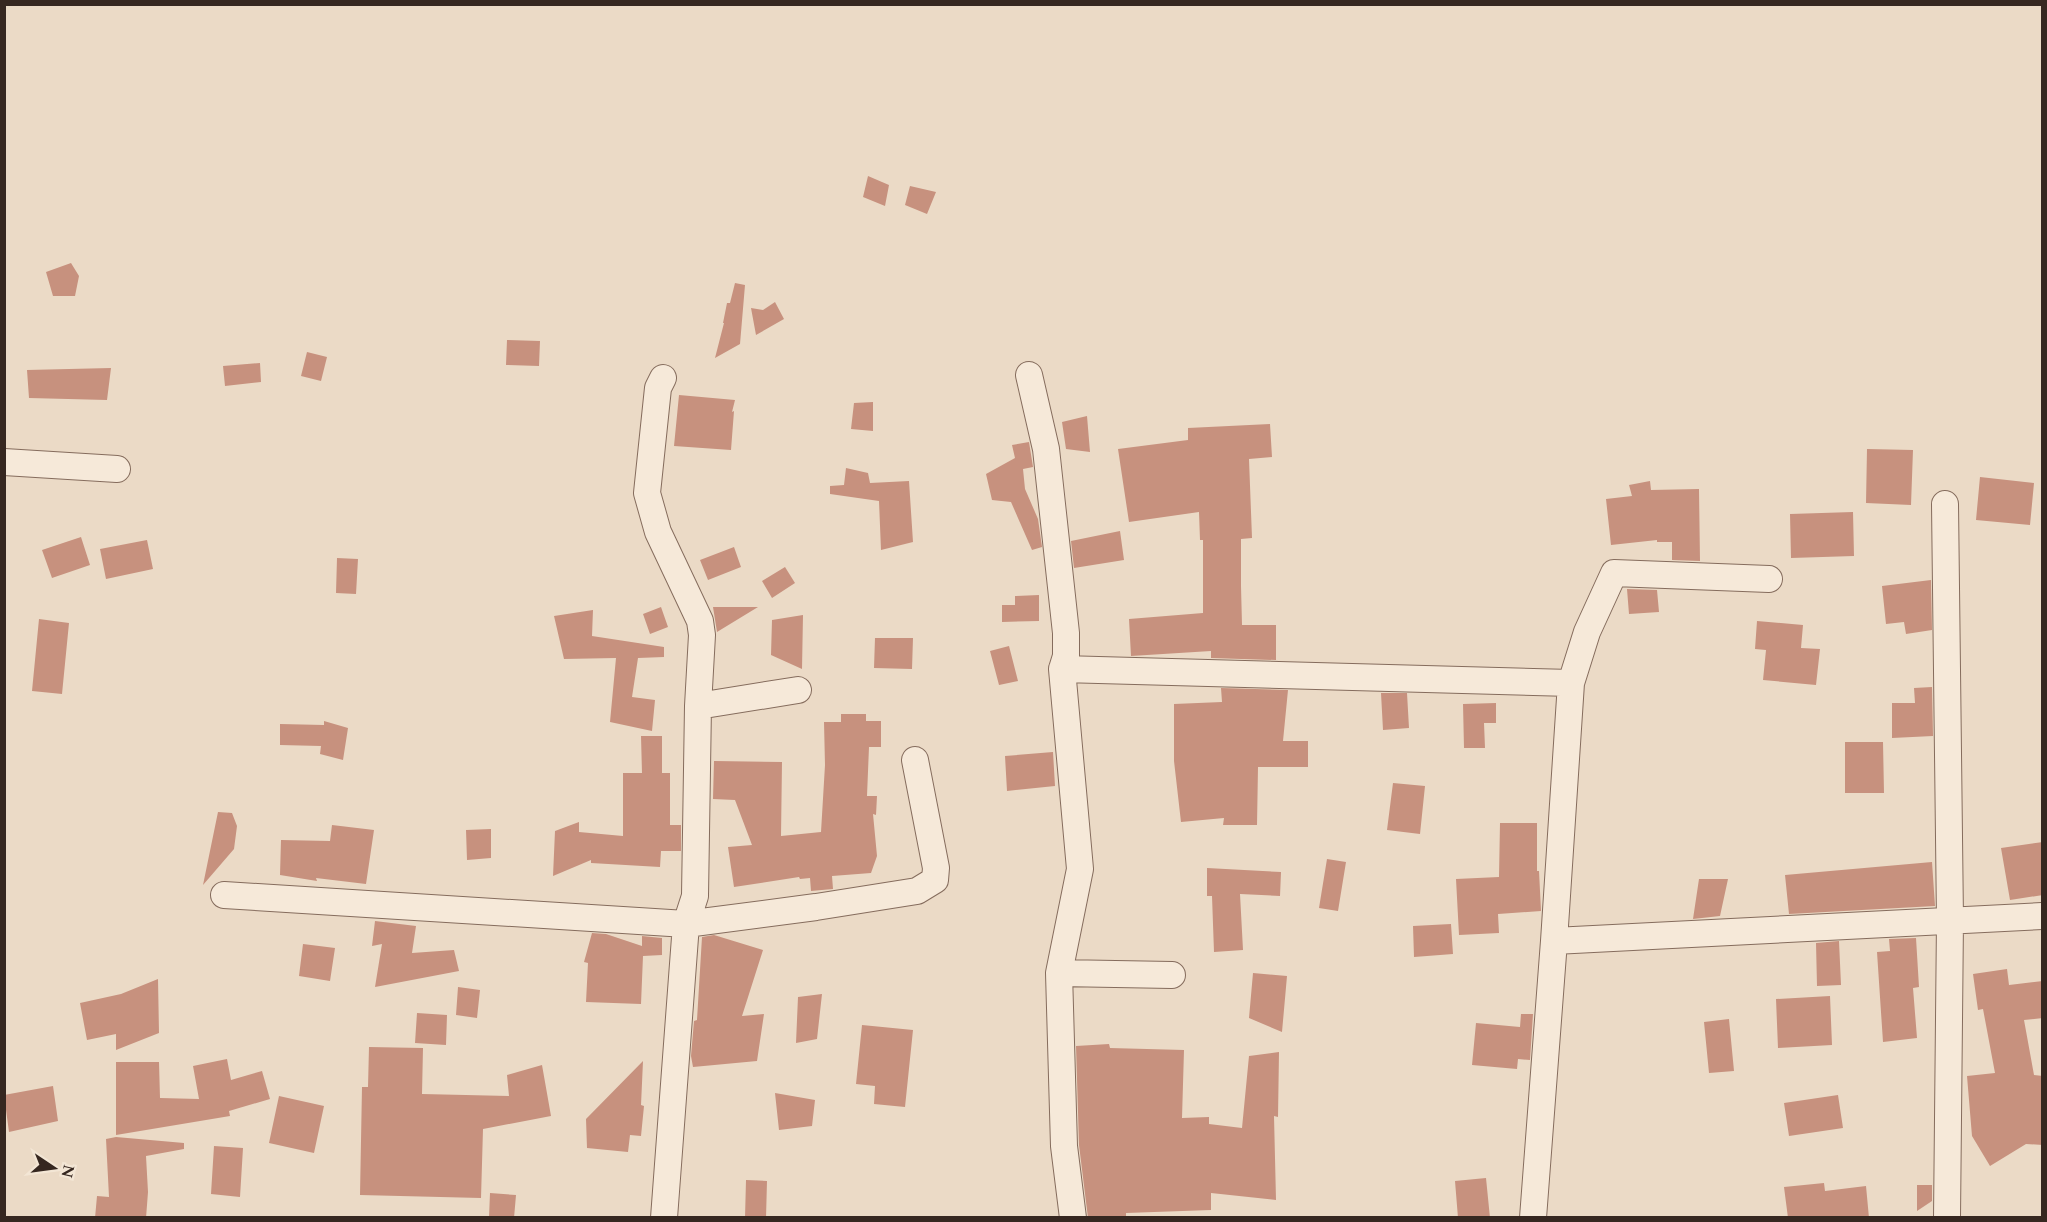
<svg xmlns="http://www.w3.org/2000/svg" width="2047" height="1222" viewBox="0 0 2047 1222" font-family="Spectral,serif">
  <rect width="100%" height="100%" fill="#ebdac6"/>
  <path fill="#c7917e" d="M 868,176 L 889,185 L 885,206 L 863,197 Z
    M 910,186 L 936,192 L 927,214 L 905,205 Z
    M 71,263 L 79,276 L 75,296 L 53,296 L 46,272 Z
    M 735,283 L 745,285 L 740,344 L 715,358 L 724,323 L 723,323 L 727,303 L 730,303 Z
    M 775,302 L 784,319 L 756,335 L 751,308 L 763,310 Z
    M 507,340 L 540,341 L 539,366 L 506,365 Z
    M 307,352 L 327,357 L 321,381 L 301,376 Z
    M 260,363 L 261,382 L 225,386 L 223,366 Z
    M 111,368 L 107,400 L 29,398 L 27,370 Z
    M 679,395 L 735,400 L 732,412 L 734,411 L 731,450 L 674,446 Z
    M 873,402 L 873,431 L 851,429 L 854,403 Z
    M 1087,416 L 1090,452 L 1066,449 L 1062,422 Z
    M 1270,424 L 1272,457 L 1249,459 L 1252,538 L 1241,539 L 1241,586 L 1242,625 L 1276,625 L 1276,660 L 1211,658 L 1211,651 L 1131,656 L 1129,619 L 1203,613 L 1203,540 L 1200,540 L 1199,512 L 1129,522 L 1118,449 L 1188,440 L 1188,428 Z
    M 1029,442 L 1033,467 L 1023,469 L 1025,489 L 1038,519 L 1042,547 L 1032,550 L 1011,502 L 992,500 L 986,474 L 1015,458 L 1012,445 Z
    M 1867,449 L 1913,450 L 1911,505 L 1866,503 Z
    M 846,468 L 868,473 L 870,483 L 909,481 L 913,542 L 881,550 L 879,501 L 830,494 L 830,486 L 844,485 Z
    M 1980,477 L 2034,483 L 2030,525 L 1976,520 Z
    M 1650,481 L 1651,490 L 1699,489 L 1700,561 L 1672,560 L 1672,542 L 1657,542 L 1657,540 L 1611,545 L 1606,499 L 1632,496 L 1629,485 Z
    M 1853,512 L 1854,556 L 1791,558 L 1790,514 Z
    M 1120,531 L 1124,560 L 1074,568 L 1071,541 Z
    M 81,537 L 90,565 L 52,578 L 42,550 Z
    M 147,540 L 153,569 L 106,579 L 100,549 Z
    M 734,547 L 741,567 L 708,580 L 700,560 Z
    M 337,558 L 358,559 L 356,594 L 336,593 Z
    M 785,567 L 795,583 L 772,598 L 762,581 Z
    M 1931,580 L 1932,630 L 1906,634 L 1904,622 L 1886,624 L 1882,586 Z
    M 1627,589 L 1657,590 L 1659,612 L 1629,614 Z
    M 1039,595 L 1039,621 L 1002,622 L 1002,605 L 1015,605 L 1015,596 Z
    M 661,607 L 668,627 L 650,634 L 643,614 Z
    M 713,607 L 758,607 L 717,632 Z
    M 593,610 L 592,636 L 664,647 L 664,657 L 638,658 L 632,697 L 655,700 L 652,731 L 610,722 L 616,658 L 564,659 L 554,616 Z
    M 803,615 L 802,669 L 771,655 L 772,620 Z
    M 39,619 L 69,623 L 62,694 L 32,691 Z
    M 1757,621 L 1803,625 L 1801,648 L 1820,649 L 1816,685 L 1763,680 L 1766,650 L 1755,649 Z
    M 875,638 L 913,638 L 912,669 L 874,668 Z
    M 1009,646 L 1018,681 L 999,685 L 990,651 Z
    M 1932,687 L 1933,736 L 1892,738 L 1892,703 L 1915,703 L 1914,688 Z
    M 1221,688 L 1288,690 L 1283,741 L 1308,741 L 1308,767 L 1258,767 L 1257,825 L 1223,825 L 1224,818 L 1181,822 L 1174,761 L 1174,704 L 1222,702 Z
    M 1381,693 L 1407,693 L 1409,728 L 1383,730 Z
    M 1496,703 L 1496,723 L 1484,723 L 1485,748 L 1464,748 L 1463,704 Z
    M 841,714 L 866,714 L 866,721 L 881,721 L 881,747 L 869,747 L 867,796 L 877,796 L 876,815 L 873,814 L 877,856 L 871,873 L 832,876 L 833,889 L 811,891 L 810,878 L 800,879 L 799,877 L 734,887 L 728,847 L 752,845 L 735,800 L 713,799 L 714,761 L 782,762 L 781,836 L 821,832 L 825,765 L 824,722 L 841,722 Z
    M 324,721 L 348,728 L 343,760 L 320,754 L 321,746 L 280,745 L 280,724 L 324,725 Z
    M 641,736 L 662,736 L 662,773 L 670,773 L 670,825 L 681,825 L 681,851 L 661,851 L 660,867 L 591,863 L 591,860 L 553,876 L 555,831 L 579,822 L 579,832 L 623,836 L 623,773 L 642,773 Z
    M 1845,742 L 1883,742 L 1884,793 L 1845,793 Z
    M 1053,752 L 1055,786 L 1007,791 L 1005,756 Z
    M 1393,783 L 1425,786 L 1420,834 L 1387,830 Z
    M 218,812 L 232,813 L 237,826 L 234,849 L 203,885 Z
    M 1500,823 L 1537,823 L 1537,871 L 1539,871 L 1541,911 L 1498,914 L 1499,933 L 1459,935 L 1456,879 L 1499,877 Z
    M 332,825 L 374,830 L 366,884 L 316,878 L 317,881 L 280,875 L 281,840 L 330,841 Z
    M 491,829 L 491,858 L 467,860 L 466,830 Z
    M 2043,842 L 2043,895 L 2010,900 L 2001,848 Z
    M 1327,859 L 1346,862 L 1338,911 L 1319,908 Z
    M 1932,862 L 1935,906 L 1789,914 L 1785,875 Z
    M 1207,868 L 1281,872 L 1280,896 L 1240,894 L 1243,950 L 1214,952 L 1212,896 L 1207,896 Z
    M 1699,879 L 1728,879 L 1720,916 L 1693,919 Z
    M 375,921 L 416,926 L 412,953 L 454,950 L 459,971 L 375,987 L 382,944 L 372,946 Z
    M 1451,924 L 1453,954 L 1414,957 L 1413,926 Z
    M 592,933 L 606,934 L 642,946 L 642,936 L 662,938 L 662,955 L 643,956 L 641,1004 L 586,1002 L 588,963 L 584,962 Z
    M 714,935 L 763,950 L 742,1016 L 764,1014 L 757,1061 L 693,1067 L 691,1056 L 694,1021 L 697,1020 L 702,937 Z
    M 1916,938 L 1919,987 L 1913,988 L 1917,1038 L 1883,1042 L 1877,952 L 1890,951 L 1889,939 Z
    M 1839,941 L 1841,985 L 1817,986 L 1816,943 Z
    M 303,944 L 335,948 L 330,981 L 299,976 Z
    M 2007,969 L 2009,985 L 2043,981 L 2043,1018 L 2024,1020 L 2034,1075 L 2043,1076 L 2043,1145 L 2026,1144 L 1990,1166 L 1972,1136 L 1967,1076 L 1995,1073 L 1983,1009 L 1978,1010 L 1973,974 Z
    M 1253,973 L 1287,976 L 1282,1032 L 1249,1018 Z
    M 158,979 L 159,1033 L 116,1050 L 116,1034 L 87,1040 L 80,1003 L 121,994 Z
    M 458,987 L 480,990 L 477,1018 L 456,1015 Z
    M 822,994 L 817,1039 L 796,1043 L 798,997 Z
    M 1830,996 L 1832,1045 L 1778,1048 L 1776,999 Z
    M 417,1013 L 447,1015 L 446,1045 L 415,1043 Z
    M 1521,1014 L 1533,1014 L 1530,1060 L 1518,1059 L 1517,1069 L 1472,1065 L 1476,1023 L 1520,1027 Z
    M 1729,1019 L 1734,1071 L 1709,1073 L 1704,1022 Z
    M 862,1025 L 913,1030 L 905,1107 L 874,1104 L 875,1086 L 856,1084 Z
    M 1109,1044 L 1110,1048 L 1184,1050 L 1182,1118 L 1209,1117 L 1209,1124 L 1242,1128 L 1249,1056 L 1279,1052 L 1278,1117 L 1274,1116 L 1276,1200 L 1211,1193 L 1211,1210 L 1126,1213 L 1126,1218 L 1088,1218 L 1079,1145 L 1076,1046 Z
    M 369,1047 L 423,1048 L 422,1094 L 509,1096 L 507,1075 L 542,1065 L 551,1116 L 483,1129 L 481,1198 L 360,1195 L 362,1087 L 368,1087 Z
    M 227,1059 L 231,1080 L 262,1071 L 270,1099 L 229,1111 L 230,1116 L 116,1135 L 116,1062 L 159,1062 L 160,1098 L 199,1099 L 193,1066 Z
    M 643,1061 L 641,1105 L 644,1106 L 641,1136 L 630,1135 L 628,1152 L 587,1148 L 586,1119 Z
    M 53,1086 L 58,1121 L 9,1132 L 4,1095 Z
    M 775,1093 L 815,1100 L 812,1126 L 779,1130 Z
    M 1838,1095 L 1843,1128 L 1789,1136 L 1784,1103 Z
    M 279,1096 L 324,1106 L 314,1153 L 269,1143 Z
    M 116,1137 L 184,1143 L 184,1149 L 146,1156 L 148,1192 L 146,1218 L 95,1218 L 97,1196 L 109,1197 L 106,1139 Z
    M 214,1146 L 243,1148 L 240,1197 L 211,1194 Z
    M 1486,1178 L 1490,1218 L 1458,1218 L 1455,1181 Z
    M 746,1180 L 767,1181 L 766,1218 L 745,1218 Z
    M 1824,1183 L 1825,1191 L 1866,1186 L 1869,1218 L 1788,1218 L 1784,1187 Z
    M 1917,1185 L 1932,1185 L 1932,1201 L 1917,1211 Z
    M 490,1193 L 516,1195 L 514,1218 L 489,1218 Z"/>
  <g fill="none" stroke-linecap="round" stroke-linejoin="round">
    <g stroke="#856c5d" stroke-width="28">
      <path id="minor" d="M 1029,375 L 1046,449 L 1066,633 L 1066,656 L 1062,669 L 1080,869 L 1059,973 L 1064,1146 L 1073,1218
        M 663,378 L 658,388 L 647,493 L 658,532 L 700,621 L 702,635 L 698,706
        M 4,462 L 117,469
        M 1945,504 L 1950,920 L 1947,1218
        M 1062,669 L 1571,683
        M 224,895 L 686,924 L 816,907 L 917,891 L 935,880 L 936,868 L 915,760
        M 1554,941 L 2042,916
        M 1059,973 L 1172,975
        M 664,1218 L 686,924 L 695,896 L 698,706 L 798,690
        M 1533,1218 L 1554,941 L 1571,683 L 1587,632 L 1614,573 L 1769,579"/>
    </g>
    <use href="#minor" stroke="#f6e9d9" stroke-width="26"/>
  </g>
  <rect width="2047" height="1222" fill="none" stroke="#362720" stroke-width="12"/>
  <g transform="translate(54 1168) rotate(103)" stroke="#f3e6d5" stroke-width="4.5" paint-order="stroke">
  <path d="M0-4.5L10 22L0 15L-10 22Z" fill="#362720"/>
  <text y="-9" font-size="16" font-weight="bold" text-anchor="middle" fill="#362720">N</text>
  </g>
</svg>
